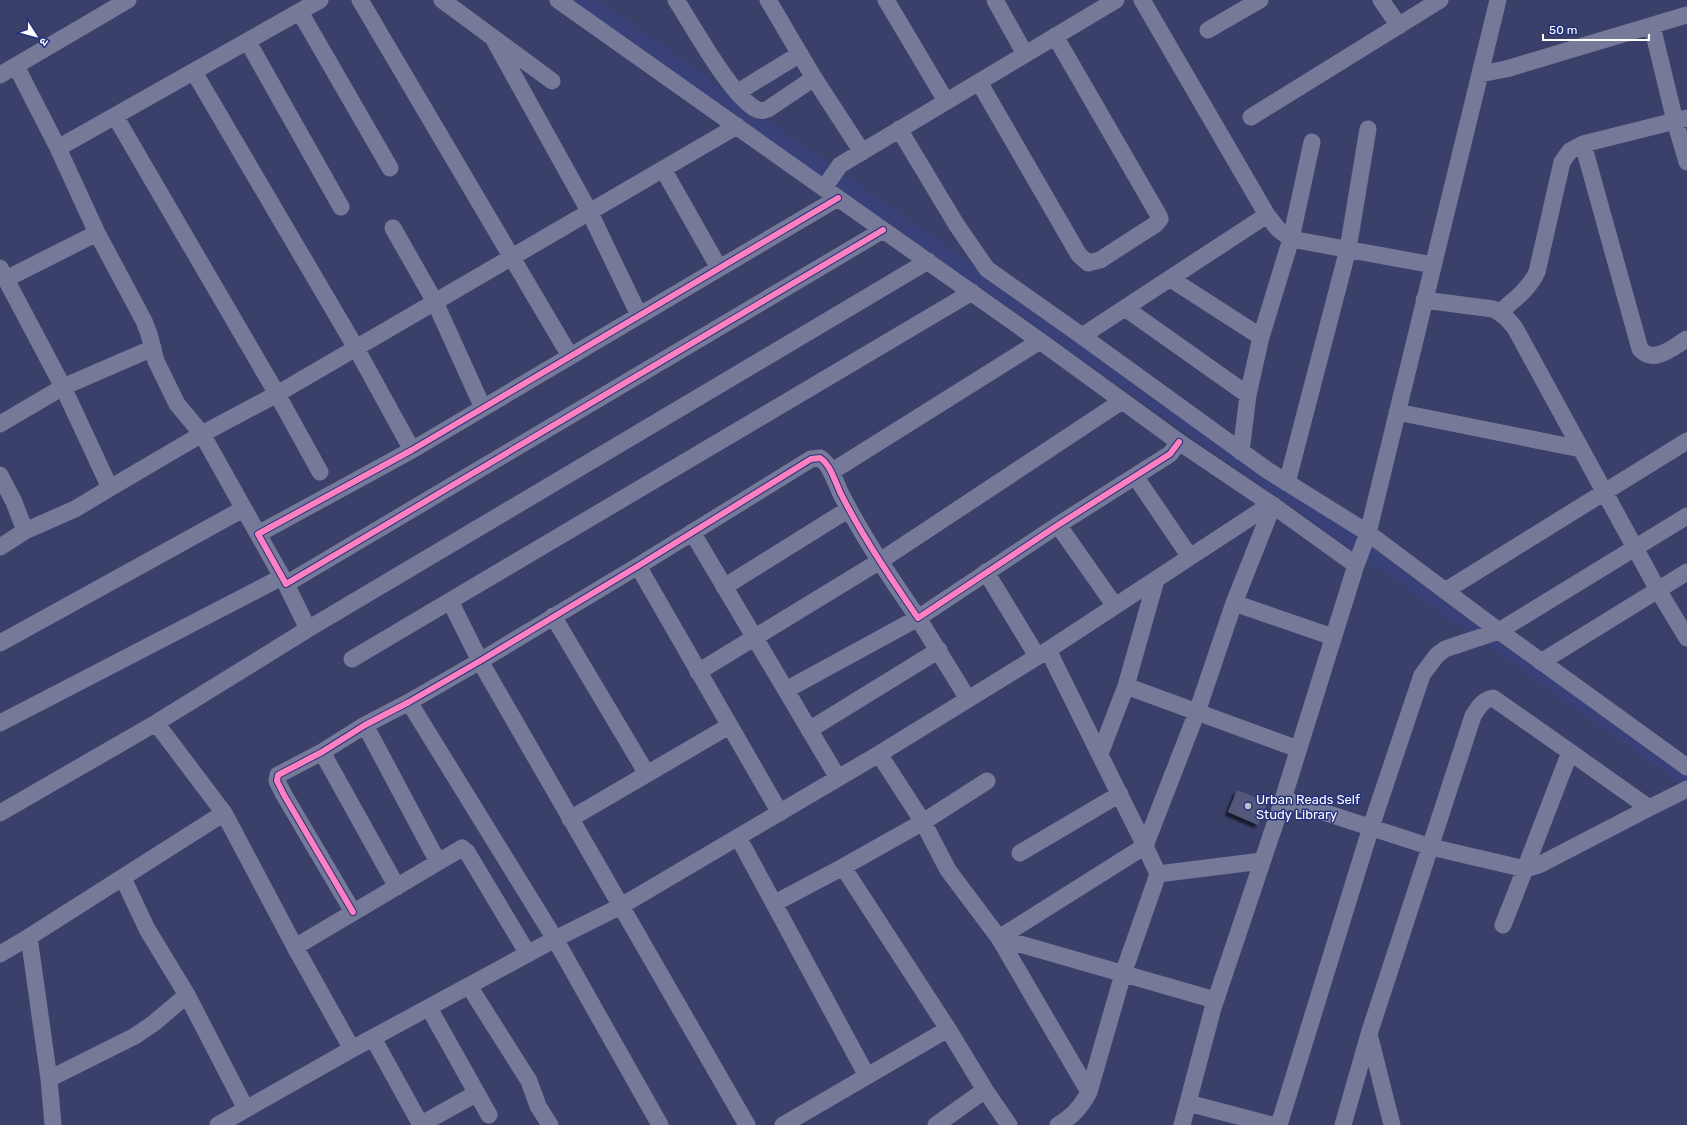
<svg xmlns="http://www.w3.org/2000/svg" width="1687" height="1125" viewBox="0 0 1687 1125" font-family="Rubik,'Noto Sans Devanagari',sans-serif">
  <defs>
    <filter id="shadow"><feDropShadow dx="-3.5" dy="3.5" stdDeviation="1" flood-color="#0009"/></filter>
  </defs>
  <rect width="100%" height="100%" fill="#3a406a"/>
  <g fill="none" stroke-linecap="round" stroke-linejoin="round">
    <path stroke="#3a4179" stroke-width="15" d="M 585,0 L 825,170 L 1364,548 L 1687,779"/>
  </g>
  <path fill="#53587a" filter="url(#shadow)" d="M 1237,790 L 1268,802 L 1258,825 L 1228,812 Z"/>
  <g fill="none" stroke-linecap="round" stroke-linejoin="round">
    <path stroke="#767a98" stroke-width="17" d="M 360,0 L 570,356
      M 442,0 L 552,81
      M 558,0 L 1040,341 L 1179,442 L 1271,504 L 1356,565
      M 676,0 C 693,26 731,96 756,109 C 760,111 764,111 768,109 L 814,78
      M 768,0 L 814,78 L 862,152
      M 886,0 L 946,101
      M 995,0 L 1025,54
      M 1142,0 L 1267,215 L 1278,229 L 1291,239 L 1433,265
      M 1381,0 L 1399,26
      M 300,12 L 390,168
      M 1652,26 L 1675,121 L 1687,162
      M 1208,30 L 1260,0
      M 493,38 L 589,211 L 639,315
      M 248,42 L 341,207
      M 16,66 L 58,148 L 97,233 L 144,321 L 149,334 L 156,361 L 177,404 L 202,434 L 258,534
      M 194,72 L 356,348 L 412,450
      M 1480,74 L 1506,69 L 1687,15
      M 0,75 L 128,0
      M 979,82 L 1079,255 L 1088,263 L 1100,260 L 1156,224 L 1160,219 L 1159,216 L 1055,36
      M 738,92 L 800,54
      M 115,116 L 277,394 L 320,472
      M 1251,117 L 1440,0
      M 899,129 L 956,224 L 987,269 L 1082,336 L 1267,215
      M 1583,144 L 1640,349 C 1654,365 1673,347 1687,339
      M 58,148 L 320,0
      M 663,169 L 719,268
      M 824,188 L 840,165 L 1116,0
      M 838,198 L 412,450 L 258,534 L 286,584 L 883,230
      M 393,228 L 435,302 L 483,408
      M 0,268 L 63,387 L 110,488 L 202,434 L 277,394 L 737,126
      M 6,279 L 97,233
      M 1171,279 L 1261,337
      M 1424,300 L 1493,309 C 1503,313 1509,320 1515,328 L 1658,590 L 1687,638
      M 1125,308 L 1248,395 L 1261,337 L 1291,239 L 1312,142
      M 1500,312 C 1514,300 1529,289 1537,272 L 1562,162 L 1570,151 L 1583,144 L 1687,118
      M 1082,336 L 1267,470 L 1368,533 L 1499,631 L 1687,767
      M 1397,412 L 1581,449
      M 0,424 L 63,387 L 153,348
      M 1241,452 L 1248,395
      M 831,472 L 1040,341
      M 0,475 L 14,502 L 25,531
      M 1135,476 L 1190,557
      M 1287,483 L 1348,249 L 1368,129
      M 1058,525 L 1115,606
      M 692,532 L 838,778
      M 0,547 L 25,531 L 75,509 L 110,488
      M 638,566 L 780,813
      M 986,572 L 1037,656
      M 1156,580 L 1126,686 L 1298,749
      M 286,584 L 308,629 L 928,261
      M 724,587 L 849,509
      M 1445,591 L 1687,441
      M 450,601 L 480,661 L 747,1125
      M 1234,603 L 1333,637
      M 553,616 L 647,774
      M 0,643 L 243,509
      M 1048,650 L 1145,846 L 1158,874 L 1262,861
      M 352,659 L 972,292
      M 1541,662 L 1687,572
      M 698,672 L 880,561 L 1122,401
      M 786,690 L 918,618 L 968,699
      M 409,702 L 555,939 L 660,1125
      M 0,723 L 282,577
      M 156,723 L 224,813
      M 365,725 L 438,862
      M 809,730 L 939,650
      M 322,752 L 397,887
      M 1100,754 L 1126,686
      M 987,781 L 923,822 L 843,867 L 948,1029 L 985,1090 L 1009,1125
      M 1283,799 L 1431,847 L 1525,869 L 1570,752 L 1649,808 L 1539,865 L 1525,869 L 1503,925
      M 1649,808 L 1687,789
      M 0,813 L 156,723 L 308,629
      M 570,819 L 729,726
      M 738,837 L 867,1076
      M 1020,853 L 1120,794
      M 775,903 L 843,867
      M 353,912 L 284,795 L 277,781 L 278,775 L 322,752 L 365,725 L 409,702 L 480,661 L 638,566 L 811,459 L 820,458 C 830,464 835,481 840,492 C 862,536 890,577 918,618 L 1058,525 L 1170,454 L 1179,442
      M 29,937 L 49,1079 L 53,1125
      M 295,947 L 352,1049
      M 0,954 L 29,937 L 224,813 L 295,947 L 462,848 L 467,852 L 528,954
      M 469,986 L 529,1081 L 538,1106 L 550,1125
      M 187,995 L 246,1109
      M 1215,1000 L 999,938 L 948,870 L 923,822 L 879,754 L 1048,650 L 1271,504
      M 429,1008 L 489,1115
      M 1369,1034 L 1392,1125
      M 373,1038 L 421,1125
      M 49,1079 L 135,1036 L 154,1023 L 187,995 L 147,929 L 123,878
      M 1089,1092 L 999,938 L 1145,846 L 1197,712 L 1234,603 L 1273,505
      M 1188,1103 L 1272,1125
      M 218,1125 L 352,1049 L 555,939 L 621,906 L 879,754
      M 420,1125 L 477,1093
      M 783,1125 L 948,1029
      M 936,1125 L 985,1090
      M 1058,1125 C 1073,1116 1081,1107 1089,1092 L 1123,974 L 1158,874
      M 1182,1125 L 1213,1008 L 1279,812 L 1356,565 L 1368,533 L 1498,0
      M 1279,1125 L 1371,827 L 1422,675 L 1437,655 L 1445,649 L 1499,631 L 1687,516
      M 1343,1125 L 1369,1034 L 1473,716 C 1479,707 1482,700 1493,698 L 1570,752"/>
    <g stroke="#26317e" stroke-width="8">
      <path id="cycleway" d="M 838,198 L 412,450 L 258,534 L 286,584 L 883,230
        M 353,912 L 284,795 L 277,781 L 278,775 L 322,752 L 365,725 L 409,702 L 480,661 L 638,566 L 811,459 L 820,458 C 830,464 835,481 840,492 C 862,536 890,577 918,618 L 1058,525 L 1170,454 L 1179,442"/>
    </g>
    <use href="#cycleway" stroke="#ff80c0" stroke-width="6"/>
  </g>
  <circle fill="#babccb" stroke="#26317e" stroke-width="1.5" cx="1248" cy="806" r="4"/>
  <g text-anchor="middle" stroke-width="3" stroke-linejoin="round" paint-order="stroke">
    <g font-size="13" fill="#fff" stroke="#26317e" text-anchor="start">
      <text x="1256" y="804">Urban Reads Self<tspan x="1256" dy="15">Study Library</tspan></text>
    </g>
  </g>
  <g transform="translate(36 36) rotate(126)" stroke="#26317e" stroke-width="3" paint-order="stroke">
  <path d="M0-3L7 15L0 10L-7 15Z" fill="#ffffff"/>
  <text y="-6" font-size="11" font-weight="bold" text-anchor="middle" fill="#ffffff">उ</text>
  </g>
  <path d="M1543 34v6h106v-6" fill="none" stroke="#ffffff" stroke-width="2"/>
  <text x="1549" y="34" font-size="12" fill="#ffffff" stroke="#26317e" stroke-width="3" paint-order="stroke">50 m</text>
</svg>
